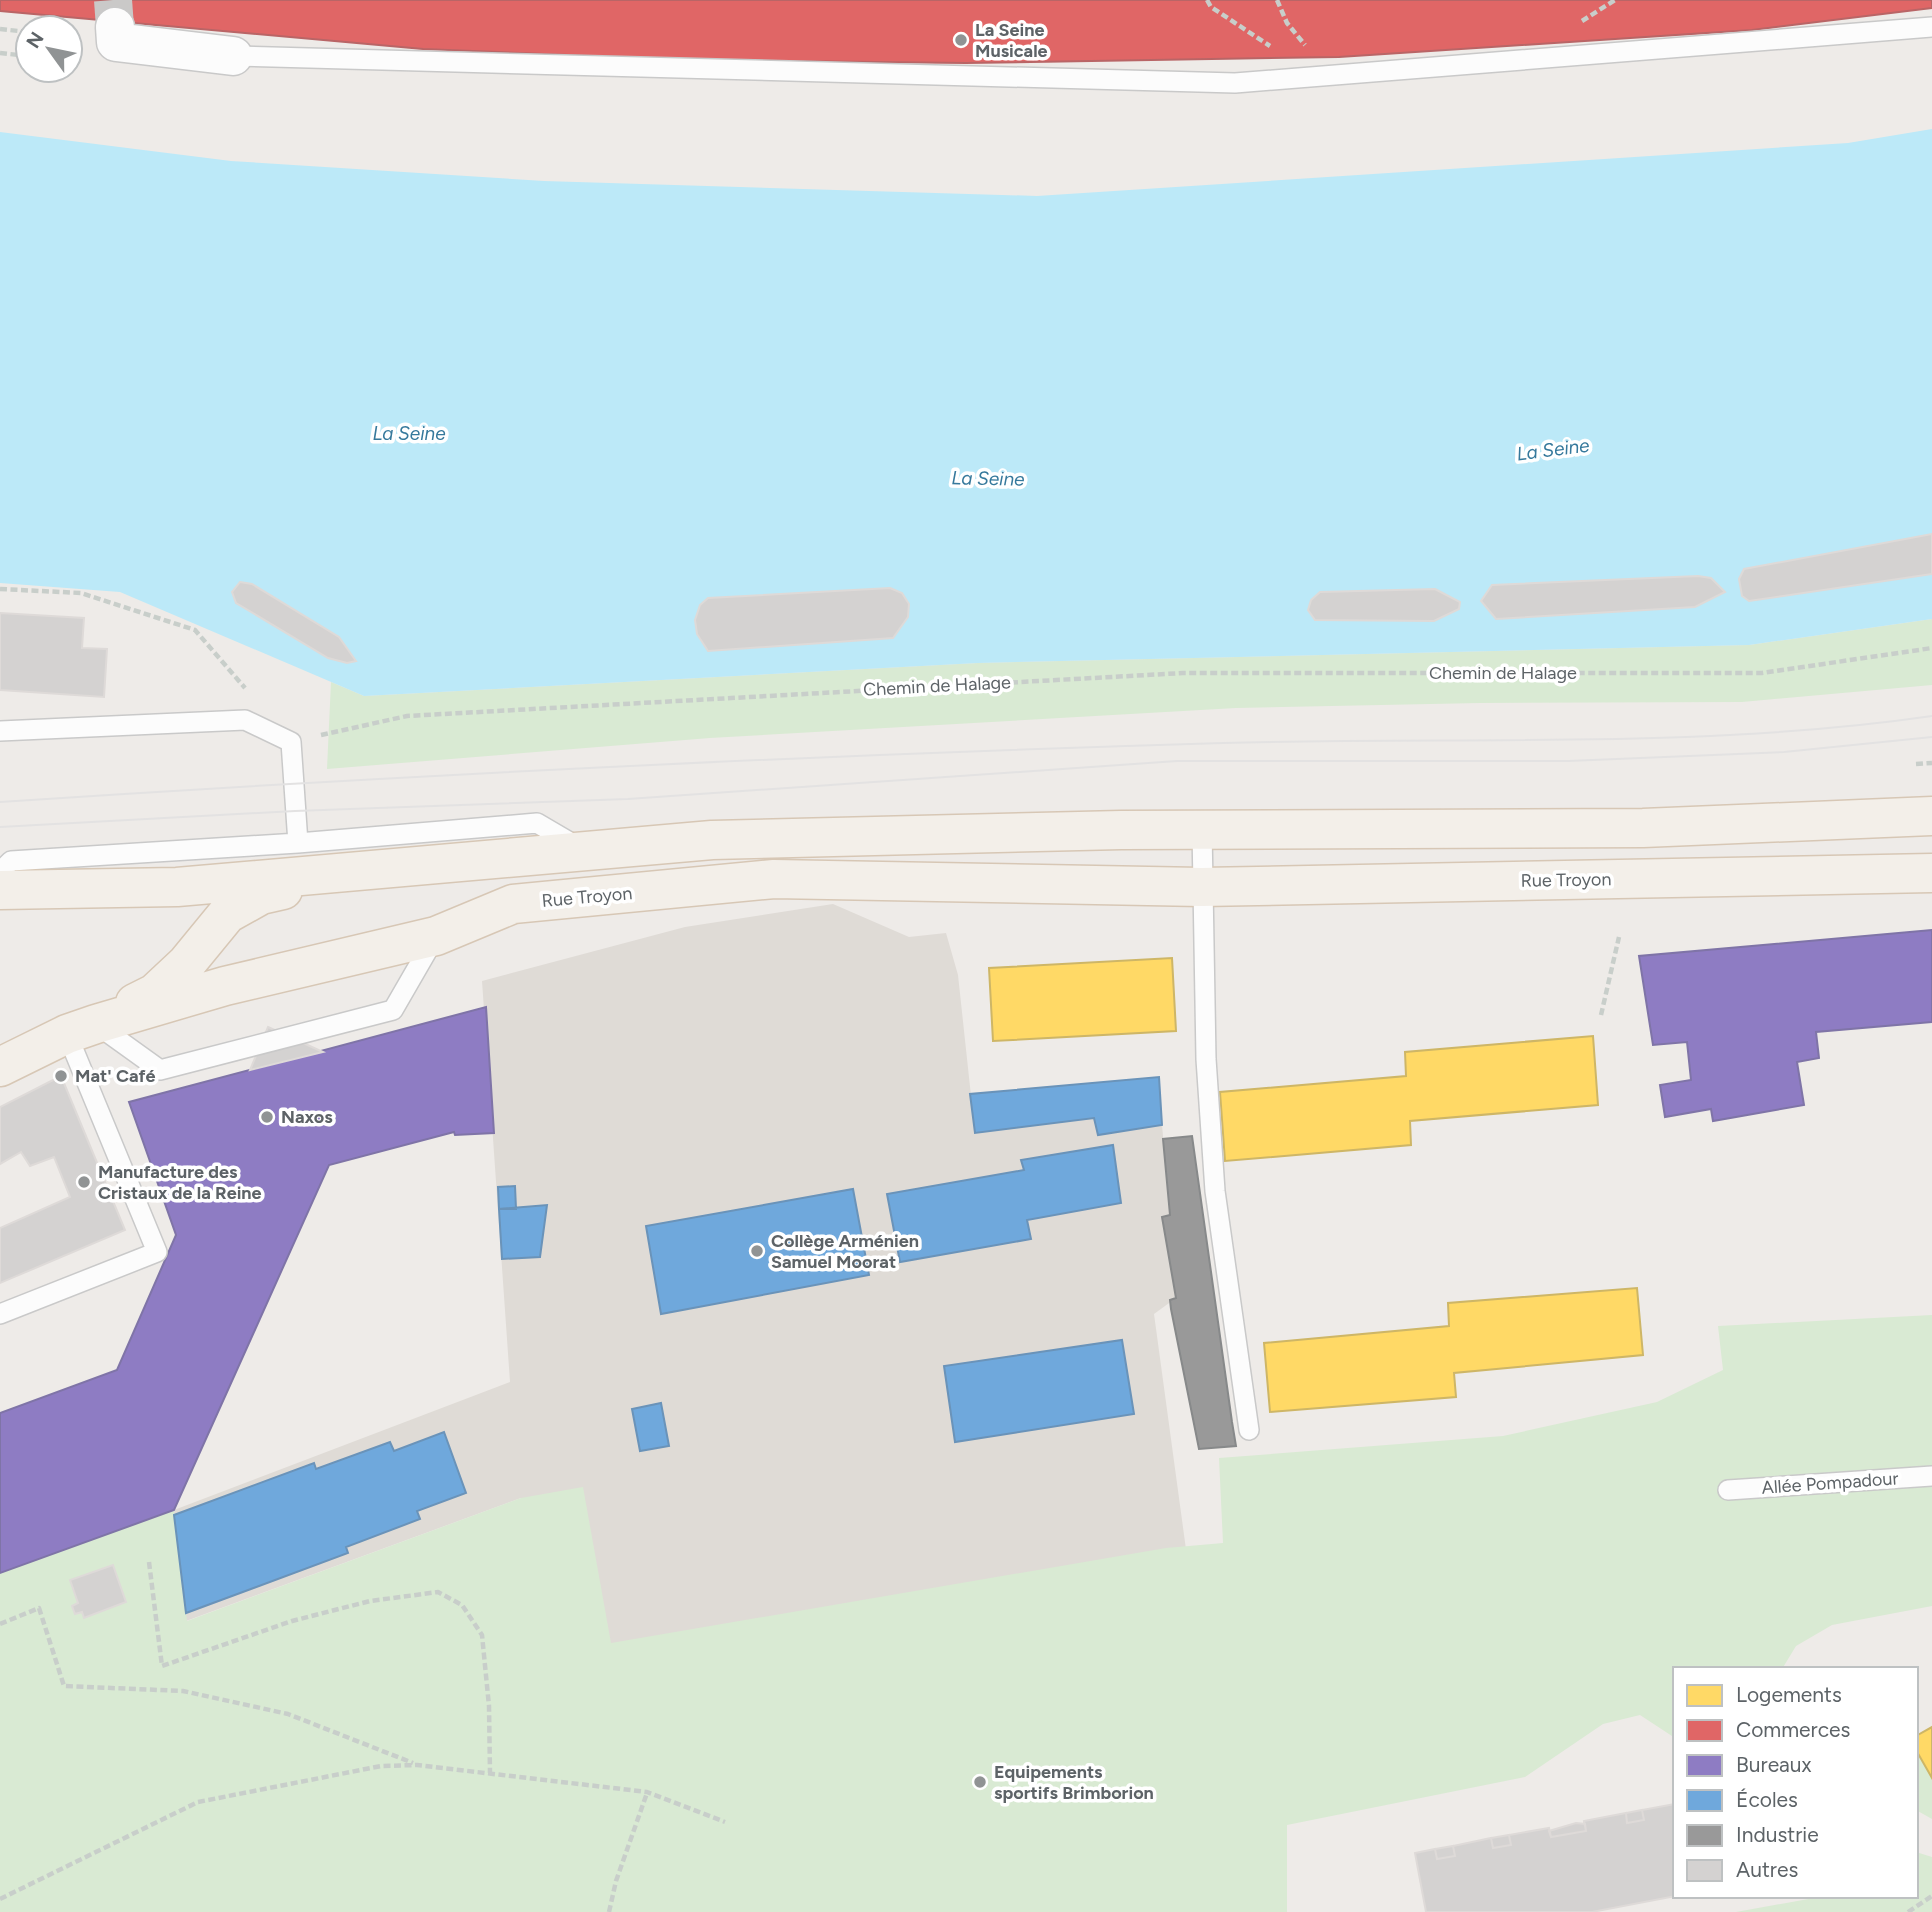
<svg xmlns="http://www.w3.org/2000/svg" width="1932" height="1912" viewBox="0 0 1932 1912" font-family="Figtree,sans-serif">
  <rect width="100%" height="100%" fill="#eeebe8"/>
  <path fill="#dfdbd6" d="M 833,904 L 909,937 L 946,933 L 958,975 L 975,1133 L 1094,1118 L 1098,1134 L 1162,1125 L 1170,1215 L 1162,1217 L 1176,1298 L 1154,1314 L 1196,1623 L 541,1738 L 521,1498 L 186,1621 L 174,1510 L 510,1382 L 482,981 L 685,927 Z"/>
  <path fill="#d9ead3" d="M 1932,619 L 1932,685 L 1742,702 L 1480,703 L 1236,708 L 710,738 L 327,769 L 331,682 L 364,696 L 978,663 L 1749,645 Z
    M 1932,1315 L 1932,1606 L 1832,1625 L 1796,1646 L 1782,1669 L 1675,1669 L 1675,1738 L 1640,1715 L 1603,1724 L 1525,1777 L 1287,1825 L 1287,1912 L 0,1912 L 0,1573 L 174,1510 L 187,1621 L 521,1498 L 583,1487 L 611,1643 L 1166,1548 L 1223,1543 L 1219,1458 L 1503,1436 L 1657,1402 L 1723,1370 L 1718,1326 Z
    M 1916,1750 L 1932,1778 L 1932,1819 L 1916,1810 Z
    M 1916,1852 L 1932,1857 L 1932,1912 L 1736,1912 L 1825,1896 L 1916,1896 Z"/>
  <path fill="#bce9f8" d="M 1932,129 L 1932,619 L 1749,645 L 978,663 L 364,696 L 120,592 L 0,583 L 0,132 L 231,161 L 544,181 L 1037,196 L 1848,143 Z"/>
  <path fill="#ffd966" stroke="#ceb666" stroke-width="2" d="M 1172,958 L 1176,1031 L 993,1041 L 989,968 Z
    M 1593,1036 L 1598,1105 L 1410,1121 L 1411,1145 L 1225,1161 L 1220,1092 L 1406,1076 L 1405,1052 Z
    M 1637,1288 L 1643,1355 L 1454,1373 L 1456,1397 L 1270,1412 L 1264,1343 L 1449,1326 L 1448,1303 Z
    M 1932,1727 L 1932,1778 L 1916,1750 L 1916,1736 Z"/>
  <path fill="#e06666" stroke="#b96566" stroke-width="2" d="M 0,0 L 1932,0 L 1932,8 L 1752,30 L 1339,57 L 966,63 L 690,60 L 423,49 L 0,11 Z"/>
  <path fill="#8e7cc3" stroke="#7f74a7" stroke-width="2" d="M 1932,930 L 1932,1022 L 1816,1032 L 1819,1058 L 1797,1062 L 1804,1105 L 1713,1121 L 1711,1109 L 1665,1117 L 1660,1085 L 1691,1080 L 1687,1042 L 1653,1045 L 1639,956 Z
    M 486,1007 L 494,1133 L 455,1135 L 454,1132 L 329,1165 L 174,1510 L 0,1573 L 0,1413 L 117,1370 L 176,1235 L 129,1102 Z"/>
  <path fill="#6fa8dc" stroke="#6a93b9" stroke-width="2" d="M 1159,1077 L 1162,1125 L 1098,1135 L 1094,1118 L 975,1133 L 970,1094 Z
    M 1113,1145 L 1121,1203 L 1027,1220 L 1031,1239 L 900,1262 L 887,1194 L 1024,1170 L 1021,1160 Z
    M 515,1186 L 516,1209 L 499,1209 L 498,1187 Z
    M 853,1189 L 869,1275 L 661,1314 L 646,1226 Z
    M 547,1205 L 540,1257 L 502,1259 L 499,1209 Z
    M 1122,1340 L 1134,1414 L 955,1442 L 944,1366 Z
    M 661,1403 L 669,1446 L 640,1451 L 632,1409 Z
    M 444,1432 L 466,1493 L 417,1511 L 420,1519 L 346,1547 L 348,1553 L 186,1613 L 174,1515 L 314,1463 L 316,1469 L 390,1442 L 394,1451 Z"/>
  <path fill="#999" stroke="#87898a" stroke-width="2" d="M 1192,1136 L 1232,1422 L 1236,1446 L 1199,1449 L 1171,1309 L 1170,1300 L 1176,1298 L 1162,1217 L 1170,1215 L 1163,1139 Z"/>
  <path fill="#d4d2d1" stroke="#dedad8" stroke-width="2" d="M 1932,534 L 1932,574 L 1749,601 L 1742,596 L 1739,579 L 1744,569 Z
    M 1698,576 L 1711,578 L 1725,592 L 1695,607 L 1496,619 L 1481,601 L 1492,585 Z
    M 240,582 L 252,584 L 339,637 L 356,661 L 347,663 L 328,658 L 236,603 L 232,592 Z
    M 890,588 L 902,593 L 909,604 L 908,617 L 893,638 L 708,651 L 697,634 L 695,620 L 700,605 L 708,598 Z
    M 1435,589 L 1460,602 L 1459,609 L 1434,621 L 1315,620 L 1308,610 L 1311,600 L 1320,592 Z
    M 0,613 L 84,618 L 82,648 L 107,649 L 104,697 L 0,690 Z
    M 268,1027 L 323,1052 L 250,1070 Z
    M 61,1076 L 125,1230 L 0,1283 L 0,1228 L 70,1197 L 54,1157 L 30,1166 L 21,1152 L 0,1164 L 0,1107 Z
    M 113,1565 L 126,1602 L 84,1618 L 82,1612 L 75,1614 L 72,1606 L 78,1603 L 70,1580 Z
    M 1675,1804 L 1676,1896 L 1592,1912 L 1426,1912 L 1415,1853 L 1435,1849 L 1437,1859 L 1455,1856 L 1453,1846 L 1491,1838 L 1493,1848 L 1511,1845 L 1509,1835 L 1549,1828 L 1551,1837 L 1586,1831 L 1584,1821 L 1626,1813 L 1627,1823 L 1644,1820 L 1642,1810 Z
    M 1642,1810 L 1644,1820 L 1627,1823 L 1626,1813 Z
    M 1576,1823 L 1585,1824 L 1586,1831 L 1551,1837 L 1549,1831 Z
    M 1509,1835 L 1511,1845 L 1493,1848 L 1491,1838 Z
    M 1453,1846 L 1455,1856 L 1437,1859 L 1435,1849 Z"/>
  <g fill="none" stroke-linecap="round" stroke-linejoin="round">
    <path stroke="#cac9c8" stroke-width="38" stroke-dasharray="38 19" stroke-linecap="butt" d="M 113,0 L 115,27"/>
    <g stroke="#c9c9c9" stroke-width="22">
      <path id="lane" d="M 233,56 L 1235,83 L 1932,27
        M 0,731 L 245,720 L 291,742 L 298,843
        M 1202,829 L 1206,1059 L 1215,1191 L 1249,1430
        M 0,872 L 11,861 L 298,843 L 537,823 L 578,847
        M 96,1024 L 160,1070 L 393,1010 L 434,939
        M 0,1314 L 157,1252 L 67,1034
        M 1728,1490 L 1932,1476"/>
    </g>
    <g stroke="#c9c9c9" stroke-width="41">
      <path id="street" d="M 115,27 L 116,42 L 233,56"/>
    </g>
    <g stroke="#d7c7b5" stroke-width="41">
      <path id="primary" d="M 0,890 L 177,887 L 712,840 L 1121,830 L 1643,828 L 1932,816
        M 135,1003 L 155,993 L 186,964 L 227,914 L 261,895 L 283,890
        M 0,1067 L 67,1034 L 96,1024 L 225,986 L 436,936 L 513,904 L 774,879 L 1201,887 L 1932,873"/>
    </g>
    <path stroke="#c8ceca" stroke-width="4.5" stroke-dasharray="7 3.5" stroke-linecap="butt" d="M 1207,0 L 1211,7 L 1270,46
      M 1277,0 L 1287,23 L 1305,45
      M 1582,21 L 1615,0
      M 0,29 L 28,32
      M 0,53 L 28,56
      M 0,589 L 81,593 L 195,630 L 245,688
      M 321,735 L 407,716 L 1183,673 L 1762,673 L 1932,648
      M 1916,764 L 1932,763
      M 1601,1015 L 1619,937
      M 149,1562 L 162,1666 L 292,1621 L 370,1601 L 438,1592 L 462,1605 L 482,1635 L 489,1706 L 490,1773
      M 0,1624 L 39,1608 L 64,1686 L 183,1691 L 288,1714 L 413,1763
      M 0,1899 L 198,1802 L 381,1766 L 417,1765 L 647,1792 L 725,1822
      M 609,1912 L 616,1881 L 647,1793
      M 1908,1912 L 1932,1896"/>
    <use href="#lane" stroke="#fcfcfc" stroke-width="19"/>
    <use href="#street" stroke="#fcfcfc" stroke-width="38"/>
    <use href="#primary" stroke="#f3efe9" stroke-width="38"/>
    <path stroke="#e3e2e2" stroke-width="2" d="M 0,802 C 408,775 815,755 1223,743 C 1459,736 1698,750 1932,716
      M 0,827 L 295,811 L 628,799 L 1177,761 L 1568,761 L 1784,752 L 1932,737"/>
  </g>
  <g fill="#909394" stroke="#fff" stroke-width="2.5">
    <circle cx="961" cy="40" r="7"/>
    <circle cx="61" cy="1076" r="7"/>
    <circle cx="267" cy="1117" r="7"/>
    <circle cx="84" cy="1182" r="7"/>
    <circle cx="757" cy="1251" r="7"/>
    <circle cx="980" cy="1782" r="7"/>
  </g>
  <g text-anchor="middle" stroke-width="7" stroke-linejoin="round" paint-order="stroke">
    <g font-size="18" font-weight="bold" fill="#5d6367" stroke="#fff" text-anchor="start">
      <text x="975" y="36">La Seine<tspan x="975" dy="21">Musicale</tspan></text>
      <text x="75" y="1082">Mat' Café</text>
      <text x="281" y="1123">Naxos</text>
      <text x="98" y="1178">Manufacture des<tspan x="98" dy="21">Cristaux de la Reine</tspan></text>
      <text x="771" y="1247">Collège Arménien<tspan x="771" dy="21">Samuel Moorat</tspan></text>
      <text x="994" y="1778">Equipements<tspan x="994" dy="21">sportifs Brimborion</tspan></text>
    </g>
    <g font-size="18" fill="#5d6367" stroke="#fff">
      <text x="1503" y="679">Chemin de Halage</text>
      <text transform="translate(937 686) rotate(-3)" y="6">Chemin de Halage</text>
      <text transform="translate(1566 880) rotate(-1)" y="6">Rue Troyon</text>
      <text transform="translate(587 897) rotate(-5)" y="6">Rue Troyon</text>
      <text transform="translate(1830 1483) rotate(-4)" y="6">Allée Pompadour</text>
    </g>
    <g font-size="19" font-style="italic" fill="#36799c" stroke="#fff">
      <text x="409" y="440">La Seine</text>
      <text transform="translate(1553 449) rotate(-7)" y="7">La Seine</text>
      <text transform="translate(988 478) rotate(1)" y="7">La Seine</text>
    </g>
  </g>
  <rect x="1673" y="1667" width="245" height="231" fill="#ffffff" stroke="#bec1c2" stroke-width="2"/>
  <rect x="1687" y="1685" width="35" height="21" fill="#ffd966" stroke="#bec1c2" stroke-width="2"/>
  <text x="1736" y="1702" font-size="21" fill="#5d6367">Logements</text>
  <rect x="1687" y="1720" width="35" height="21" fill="#e06666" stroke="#bec1c2" stroke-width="2"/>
  <text x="1736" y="1737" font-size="21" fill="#5d6367">Commerces</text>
  <rect x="1687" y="1755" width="35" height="21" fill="#8e7cc3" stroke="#bec1c2" stroke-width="2"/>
  <text x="1736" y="1772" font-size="21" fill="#5d6367">Bureaux</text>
  <rect x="1687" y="1790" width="35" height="21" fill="#6fa8dc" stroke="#bec1c2" stroke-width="2"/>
  <text x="1736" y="1807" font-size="21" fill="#5d6367">Écoles</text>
  <rect x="1687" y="1825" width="35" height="21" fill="#999999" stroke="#bec1c2" stroke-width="2"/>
  <text x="1736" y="1842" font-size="21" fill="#5d6367">Industrie</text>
  <rect x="1687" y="1860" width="35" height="21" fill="#d4d2d1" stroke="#bec1c2" stroke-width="2"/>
  <text x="1736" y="1877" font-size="21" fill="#5d6367">Autres</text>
  <g transform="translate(49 49) rotate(303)"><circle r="33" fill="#ffffff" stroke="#bec1c2" stroke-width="2"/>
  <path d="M0-5L12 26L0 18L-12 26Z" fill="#909394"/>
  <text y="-10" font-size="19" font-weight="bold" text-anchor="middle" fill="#5d6367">N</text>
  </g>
</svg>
